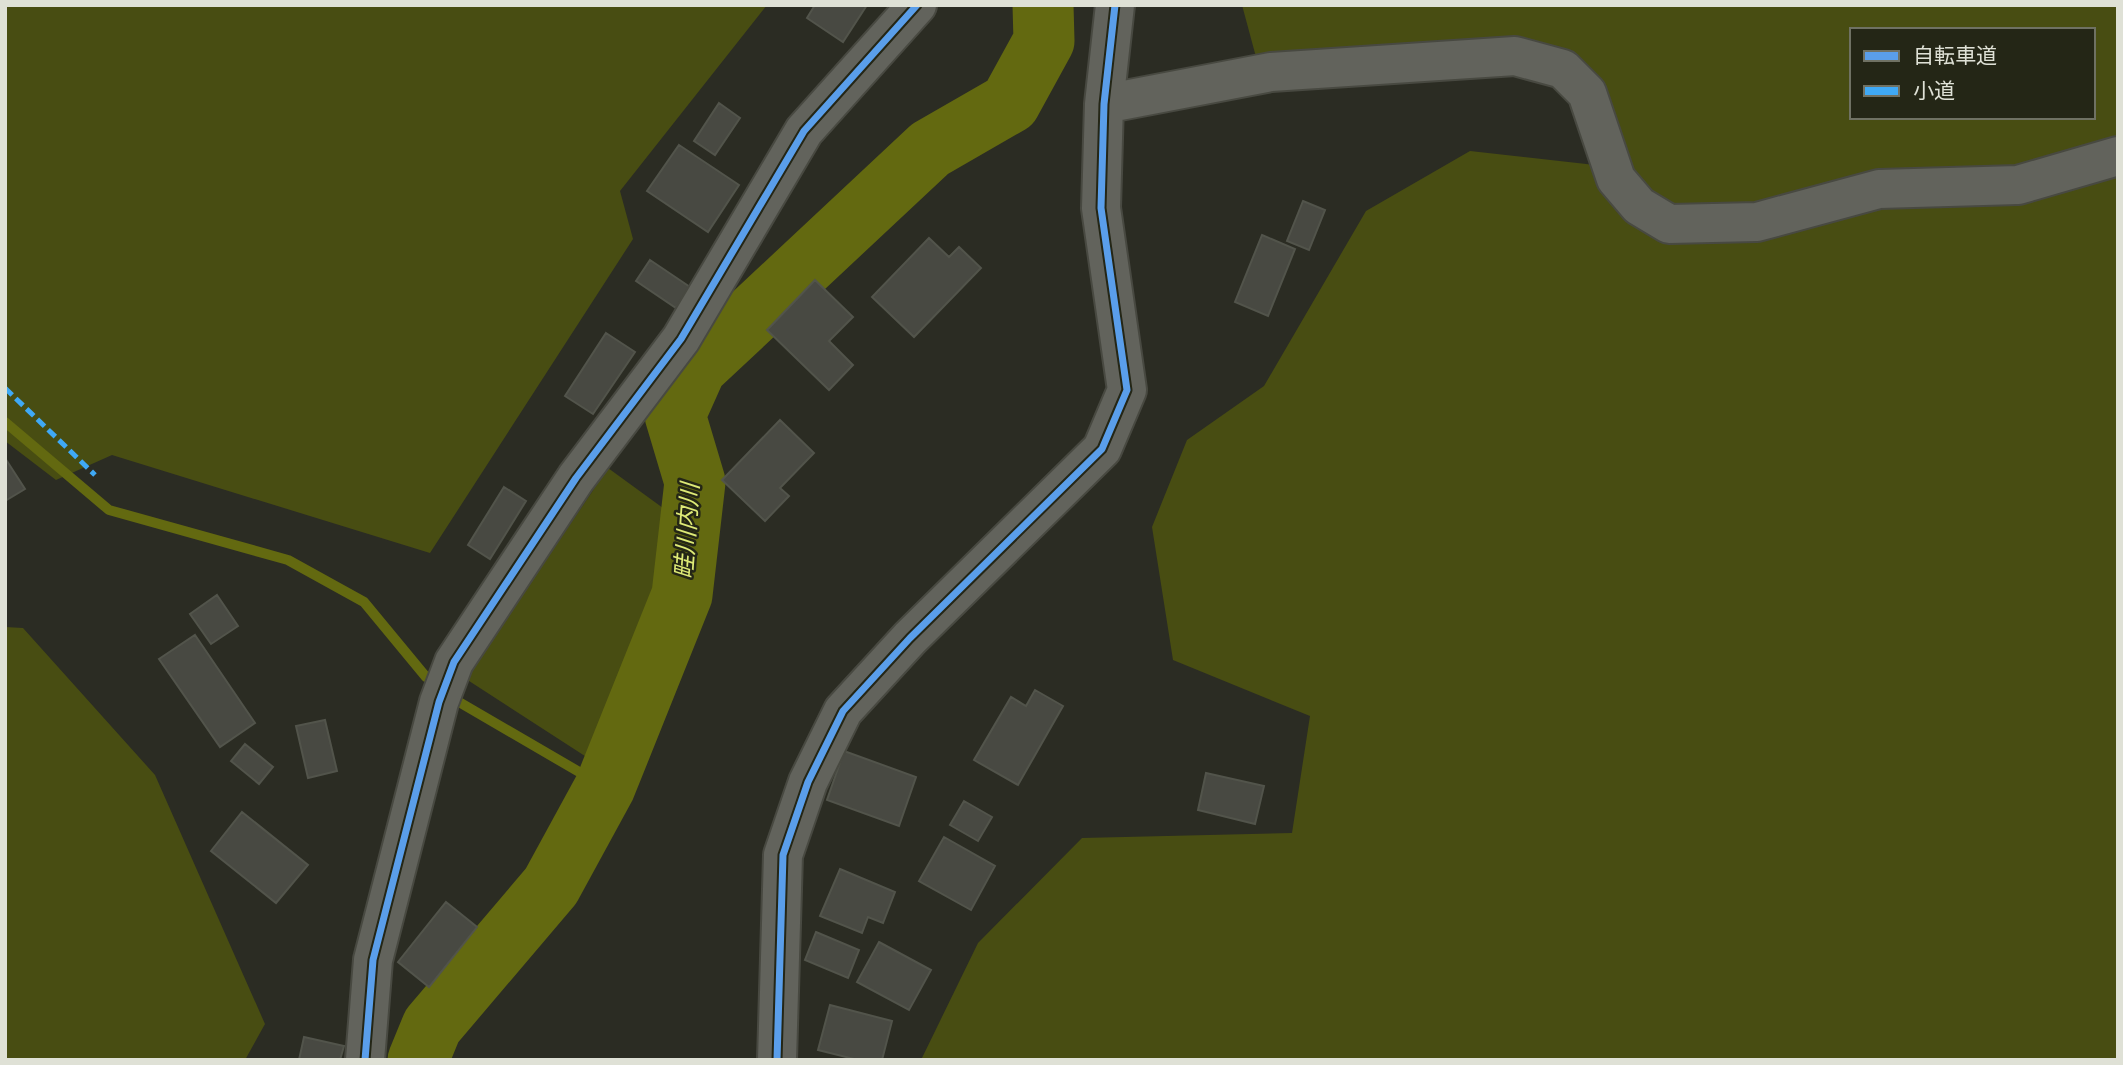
<svg xmlns="http://www.w3.org/2000/svg" width="2123" height="1065" viewBox="0 0 2123 1065" font-family="Overpass,'Noto Sans JP',sans-serif">
  <rect width="100%" height="100%" fill="#2b2c23"/>
  <path fill="#484d12" fill-rule="evenodd" d="M 5,5 L 767,5 L 620,191 L 633,239 L 430,553 L 112,455 L 56,480 L 5,441 Z
    M 1242,5 L 2118,5 L 2118,1060 L 921,1060 L 978,943 L 1082,838 L 1292,833 L 1310,716 L 1173,660 L 1152,527 L 1187,440 L 1264,386 L 1366,211 L 1470,151 L 1595,165 L 1569,53 L 1256,57 ZM 1852,30 L 2093,30 L 2093,117 L 1852,117 Z
    M 608,468 L 663,508 L 660,594 L 588,758 L 466,679 Z
    M 5,627 L 23,628 L 155,775 L 265,1024 L 245,1060 L 5,1060 Z"/>
  <g fill="none" stroke-linecap="round" stroke-linejoin="round">
    <path stroke="#636910" stroke-width="10" d="M 5,422 L 109,510 L 288,560 L 364,602 L 426,677
      M 459,702 L 605,787"/>
    <path stroke="#636910" stroke-width="61" d="M 418,1060 L 432,1026 L 551,886 L 605,787 L 682,595 L 695,482 L 675,415 L 696,368 L 930,149 L 1010,103 L 1044,41 L 1043,5"/>
  </g>
  <path fill="#484942" stroke="#52544b" stroke-width="2" d="M 815,5 L 867,5 L 843,42 L 807,18 Z
    M 719,103 L 740,118 L 715,155 L 694,141 Z
    M 679,145 L 739,185 L 708,232 L 647,191 Z
    M 1303,201 L 1325,210 L 1309,250 L 1287,241 Z
    M 1262,235 L 1295,249 L 1268,316 L 1235,302 Z
    M 929,238 L 949,257 L 959,247 L 981,268 L 914,337 L 872,297 Z
    M 650,260 L 690,287 L 676,308 L 636,281 Z
    M 815,280 L 853,317 L 829,341 L 853,365 L 829,390 L 767,330 Z
    M 606,333 L 635,352 L 593,414 L 565,396 Z
    M 780,420 L 814,453 L 780,488 L 789,496 L 765,521 L 722,480 Z
    M 5,458 L 25,489 L 5,501 Z
    M 504,487 L 526,501 L 490,559 L 468,545 Z
    M 217,595 L 238,626 L 211,644 L 190,614 Z
    M 195,635 L 255,723 L 220,747 L 159,659 Z
    M 1035,690 L 1063,706 L 1018,785 L 974,760 L 1011,697 L 1026,706 Z
    M 325,720 L 337,771 L 308,778 L 296,726 Z
    M 245,744 L 273,767 L 259,784 L 231,761 Z
    M 844,751 L 916,777 L 899,826 L 827,800 Z
    M 1206,773 L 1264,786 L 1255,824 L 1198,810 Z
    M 964,801 L 992,817 L 978,841 L 950,825 Z
    M 242,812 L 308,865 L 276,903 L 211,851 Z
    M 944,837 L 995,866 L 971,910 L 919,881 Z
    M 840,869 L 895,892 L 883,923 L 868,917 L 862,933 L 820,916 Z
    M 446,902 L 477,927 L 429,987 L 398,962 Z
    M 816,932 L 859,950 L 848,978 L 805,960 Z
    M 879,942 L 931,970 L 909,1010 L 857,982 Z
    M 830,1005 L 892,1021 L 882,1060 L 858,1060 L 818,1050 Z
    M 304,1037 L 344,1046 L 340,1060 L 299,1060 Z"/>
  <g fill="none" stroke-linecap="round" stroke-linejoin="round">
    <g stroke="#484941" stroke-width="42">
      <path id="minor" d="M 1104,104 L 1271,72 L 1515,56 L 1563,69 L 1587,93 L 1616,179 L 1639,206 L 1669,224 L 1757,222 L 1879,189 L 2018,185 L 2118,156
        M 365,1060 L 373,960 L 439,702 L 454,662 L 576,478 L 681,339 L 804,131 L 917,5
        M 777,1060 L 783,855 L 808,782 L 843,711 L 910,638 L 1102,449 L 1127,390 L 1101,208 L 1104,104 L 1115,5"/>
    </g>
    <use href="#minor" stroke="#62635c" stroke-width="38"/>
    <path stroke="#3fa9f5" stroke-width="5" stroke-dasharray="10 5" stroke-linecap="butt" d="M 5,388 L 95,475"/>
    <g stroke="#242616" stroke-width="11">
      <path id="cycleway" d="M 365,1060 L 373,960 L 439,702 L 454,662 L 576,478 L 681,339 L 804,131 L 917,5
        M 777,1060 L 783,855 L 808,782 L 843,711 L 910,638 L 1102,449 L 1127,390 L 1101,208 L 1104,104 L 1115,5"/>
    </g>
    <use href="#cycleway" stroke="#5a9eea" stroke-width="7"/>
  </g>
  <g text-anchor="middle" stroke-width="5" stroke-linejoin="round" paint-order="stroke">
    <g font-size="24" font-style="italic" fill="#deea76" stroke="#242616">
      <text transform="translate(687 531) rotate(-86)" y="8">畦川内川</text>
    </g>
  </g>
  <rect width="2123" height="1065" fill="none" stroke="#dfe1d6" stroke-width="14"/>
  <rect x="1850" y="28" width="245" height="91" fill="#242616" stroke="#6f7163" stroke-width="2"/>
  <rect x="1864" y="51" width="35" height="10" fill="#5a9eea" stroke="#6f7163" stroke-width="2"/>
  <text x="1913" y="63" font-size="21" fill="#dfe1d6">自転車道</text>
  <rect x="1864" y="86" width="35" height="10" fill="#3fa9f5" stroke="#6f7163" stroke-width="2"/>
  <text x="1913" y="98" font-size="21" fill="#dfe1d6">小道</text>
</svg>
